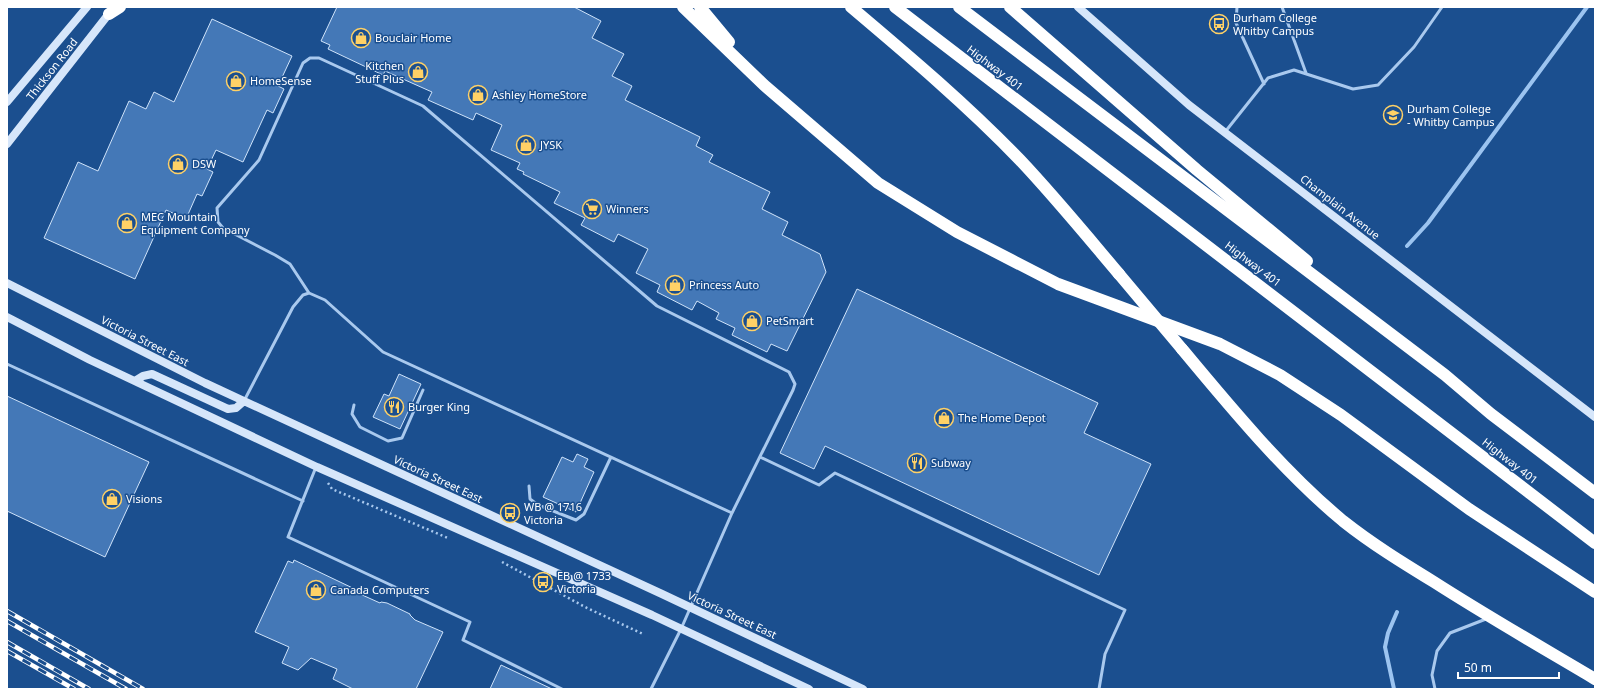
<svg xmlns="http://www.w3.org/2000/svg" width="1602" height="696" viewBox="0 0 1602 696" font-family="'Noto Sans',sans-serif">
  <rect width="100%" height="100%" fill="#1b4f8f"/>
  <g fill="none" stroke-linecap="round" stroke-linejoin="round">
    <path stroke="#9cc4f0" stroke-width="4" d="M 1407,246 L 1428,223 L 1587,7
      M 1394,689 L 1385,647 L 1388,633 L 1397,612"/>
  </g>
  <path fill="#4478b7" stroke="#cfe3fa" d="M 337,7 L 574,7 L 601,21 L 592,38 L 624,54 L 612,76 L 632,86 L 625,100 L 700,137 L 696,146 L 713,155 L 709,162 L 770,192 L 762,209 L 788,222 L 782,235 L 820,254 L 826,272 L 787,351 L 771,344 L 767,352 L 732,335 L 735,328 L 716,319 L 719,313 L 697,301 L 692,310 L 657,292 L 660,285 L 636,273 L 648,249 L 618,234 L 614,242 L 581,225 L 585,218 L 554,203 L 560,192 L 523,174 L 524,172 L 517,169 L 520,163 L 491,150 L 502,125 L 476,113 L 473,120 L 428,100 L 432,92 L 385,71 L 383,75 L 328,49 L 330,45 L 321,41 Z
    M 212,19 L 292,56 L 278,86 L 284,89 L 273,113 L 267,110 L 243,162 L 216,150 L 207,169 L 213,172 L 202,196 L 197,194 L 186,219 L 166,210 L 135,279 L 44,238 L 78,162 L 98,171 L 129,101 L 146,109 L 154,92 L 174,102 Z
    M 857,289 L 1098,403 L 1084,433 L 1151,464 L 1099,575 L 825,446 L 814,469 L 780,453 Z
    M 399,374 L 421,384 L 400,429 L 373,417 L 384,394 L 389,396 Z
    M 7,396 L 149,462 L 105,557 L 7,511 Z
    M 577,454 L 588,459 L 584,467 L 594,472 L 576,512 L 543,497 L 562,457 L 573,462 Z
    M 294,560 L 361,592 L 360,594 L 380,603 L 381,602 L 387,603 L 410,614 L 410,615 L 415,620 L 443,632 L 416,689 L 353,689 L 333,679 L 337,669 L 311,658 L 298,670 L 282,663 L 289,647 L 255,632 L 288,561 L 293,563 Z
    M 501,665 L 552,689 L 490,689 Z"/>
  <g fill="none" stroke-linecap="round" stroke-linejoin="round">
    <path stroke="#a9c9ee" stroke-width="2.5" stroke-dasharray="2 3" stroke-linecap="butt" d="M 328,483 L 332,489 L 448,538
      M 502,562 L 587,608 L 643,634"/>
    <path stroke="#a9c9ee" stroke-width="3" d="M 1237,7 L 1236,23 L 1264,84
      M 1282,7 L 1306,73
      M 1225,132 L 1268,78 L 1294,70 L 1353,89 L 1378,85 L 1414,47 L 1442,7
      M 309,293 L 325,300 L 383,352 L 732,513 L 681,629 L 651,689
      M 7,364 L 303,501
      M 244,401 L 293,307 L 303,295 L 309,293 L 290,264 L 275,255 L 223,228 L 218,222 L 217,208 L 259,160 L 303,63 L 310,58 L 319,58 L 423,106 L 657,306 L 789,372 L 795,384 L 793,390 L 732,513
      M 354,405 L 352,414 L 360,427 L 388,441 L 402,438 L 423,390
      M 760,457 L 819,485 L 835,473 L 1125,610 L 1105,654 L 1099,689
      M 316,467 L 288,537 L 470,622 L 463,640 L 562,689
      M 529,486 L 530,499 L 538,505 L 576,520 L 584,514 L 611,457
      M 1435,689 L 1432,675 L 1437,651 L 1450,633 L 1486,619"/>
    <path stroke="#d6e6fa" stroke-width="8" d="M 1078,7 L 1189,105 L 1595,417
      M 7,102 L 87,7
      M 7,144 L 111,11
      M 7,283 L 205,383 L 662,594 L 863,689
      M 7,317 L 90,360 L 317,467 L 652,615 L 809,689
      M 135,381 L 143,376 L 152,374 L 228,409 L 236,408 L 244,401"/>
    <path stroke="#fff" stroke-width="12" d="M 683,7 L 764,85 L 878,183 L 957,232 L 1058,284 L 1220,344 L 1280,375 L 1341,415 L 1469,509 L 1595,592
      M 700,7 L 729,42
      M 851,7 C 909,56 967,105 1020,160 C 1054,196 1086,235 1119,274
      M 895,7 L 1595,543
      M 959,7 L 1445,375 L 1491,414 L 1595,493
      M 1010,7 L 1197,170 L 1307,261
      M 109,14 L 120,7
      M 1182,349 C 1231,408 1284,472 1343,521 C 1372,544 1403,563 1434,582 C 1487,616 1541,647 1595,679"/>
    <g stroke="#fff" stroke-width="4.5">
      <path id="rail" d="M 7,611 L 143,689
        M 7,621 L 126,689
        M 7,642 L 89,689
        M 7,651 L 74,689"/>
    </g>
    <use href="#rail" stroke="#1b4f8f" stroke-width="3" stroke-dasharray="9" stroke-linecap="butt"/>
    <path stroke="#fff" stroke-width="12" d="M 1119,274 L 1182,349"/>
  </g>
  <defs>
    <g id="bus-ring" transform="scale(1)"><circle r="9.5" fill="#1b4f8f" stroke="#ffd166" stroke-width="1.5"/><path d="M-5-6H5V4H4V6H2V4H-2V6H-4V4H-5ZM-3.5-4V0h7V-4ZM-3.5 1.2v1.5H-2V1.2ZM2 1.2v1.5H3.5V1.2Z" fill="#ffd166"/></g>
    <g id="shop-ring" transform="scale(1)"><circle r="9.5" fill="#1b4f8f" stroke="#ffd166" stroke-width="1.5"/><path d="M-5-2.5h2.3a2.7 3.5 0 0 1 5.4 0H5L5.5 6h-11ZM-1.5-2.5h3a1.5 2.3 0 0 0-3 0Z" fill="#ffd166"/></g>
    <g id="university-ring" transform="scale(1)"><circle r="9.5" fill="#1b4f8f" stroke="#ffd166" stroke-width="1.5"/><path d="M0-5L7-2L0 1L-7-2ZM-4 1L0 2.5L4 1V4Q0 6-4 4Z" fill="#ffd166"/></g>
    <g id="supermarket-ring" transform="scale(1)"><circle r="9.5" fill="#1b4f8f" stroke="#ffd166" stroke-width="1.5"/><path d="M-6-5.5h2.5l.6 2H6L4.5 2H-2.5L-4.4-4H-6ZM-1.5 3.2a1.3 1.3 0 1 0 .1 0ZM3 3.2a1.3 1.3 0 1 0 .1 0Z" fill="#ffd166"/></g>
    <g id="restaurant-ring" transform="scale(1)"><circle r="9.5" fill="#1b4f8f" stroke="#ffd166" stroke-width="1.5"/><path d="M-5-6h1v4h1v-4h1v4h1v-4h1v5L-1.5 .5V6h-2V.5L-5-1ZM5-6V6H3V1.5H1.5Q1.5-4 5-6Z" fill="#ffd166"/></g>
  </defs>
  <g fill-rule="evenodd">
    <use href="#bus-ring" x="1219" y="24"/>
    <use href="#shop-ring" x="361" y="38"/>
    <use href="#shop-ring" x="418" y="72"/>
    <use href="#shop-ring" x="236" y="81"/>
    <use href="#shop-ring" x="478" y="95"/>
    <use href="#university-ring" x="1393" y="115"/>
    <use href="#shop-ring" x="526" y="145"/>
    <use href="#shop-ring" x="178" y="164"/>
    <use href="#supermarket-ring" x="592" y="209"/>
    <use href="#shop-ring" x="127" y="223"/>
    <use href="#shop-ring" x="675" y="285"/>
    <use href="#shop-ring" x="752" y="321"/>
    <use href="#restaurant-ring" x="394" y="407"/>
    <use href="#shop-ring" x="944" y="418"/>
    <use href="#restaurant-ring" x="917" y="463"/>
    <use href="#shop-ring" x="112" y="499"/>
    <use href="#bus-ring" x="510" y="513"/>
    <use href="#bus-ring" x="543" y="582"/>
    <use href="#shop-ring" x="316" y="590"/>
  </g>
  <g text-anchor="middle" stroke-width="3" stroke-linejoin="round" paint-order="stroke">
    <g font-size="11" fill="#fff" stroke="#1b4f8f" text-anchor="start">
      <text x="1233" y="22">Durham College<tspan x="1233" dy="13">Whitby Campus</tspan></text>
      <text x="375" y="42">Bouclair Home</text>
      <text x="404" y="70" text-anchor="end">Kitchen<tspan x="404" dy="13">Stuff Plus</tspan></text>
      <text x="250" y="85">HomeSense</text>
      <text x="492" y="99">Ashley HomeStore</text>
      <text x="1407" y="113">Durham College<tspan x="1407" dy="13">- Whitby Campus</tspan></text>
      <text x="540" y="149">JYSK</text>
      <text x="192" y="168">DSW</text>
      <text x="606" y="213">Winners</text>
      <text x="141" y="221">MEC Mountain<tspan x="141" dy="13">Equipment Company</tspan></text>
      <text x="689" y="289">Princess Auto</text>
      <text x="766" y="325">PetSmart</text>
      <text x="408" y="411">Burger King</text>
      <text x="958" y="422">The Home Depot</text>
      <text x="931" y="467">Subway</text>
      <text x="126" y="503">Visions</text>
      <text x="524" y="511">WB @ 1716<tspan x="524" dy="13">Victoria</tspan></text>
      <text x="557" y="580">EB @ 1733<tspan x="557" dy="13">Victoria</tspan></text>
      <text x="330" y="594">Canada Computers</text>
    </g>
    <g font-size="11" fill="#fff" stroke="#1b4f8f">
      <text transform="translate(995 68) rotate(37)" y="4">Highway 401</text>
      <text transform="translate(52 69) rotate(-52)" y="4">Thickson Road</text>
      <text transform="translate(1340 207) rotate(38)" y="4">Champlain Avenue</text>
      <text transform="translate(1253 264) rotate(37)" y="4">Highway 401</text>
      <text transform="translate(145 341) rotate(27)" y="4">Victoria Street East</text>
      <text transform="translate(1510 461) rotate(38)" y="4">Highway 401</text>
      <text transform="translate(438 479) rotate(25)" y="4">Victoria Street East</text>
      <text transform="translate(732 615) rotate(25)" y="4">Victoria Street East</text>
    </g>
  </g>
  <rect width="1602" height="696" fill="none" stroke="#ffffff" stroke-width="16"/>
  <path d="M1458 672v6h101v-6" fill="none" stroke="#ffffff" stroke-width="2"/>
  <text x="1464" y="672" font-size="12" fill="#ffffff" stroke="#1b4f8f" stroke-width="3" paint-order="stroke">50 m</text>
</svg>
